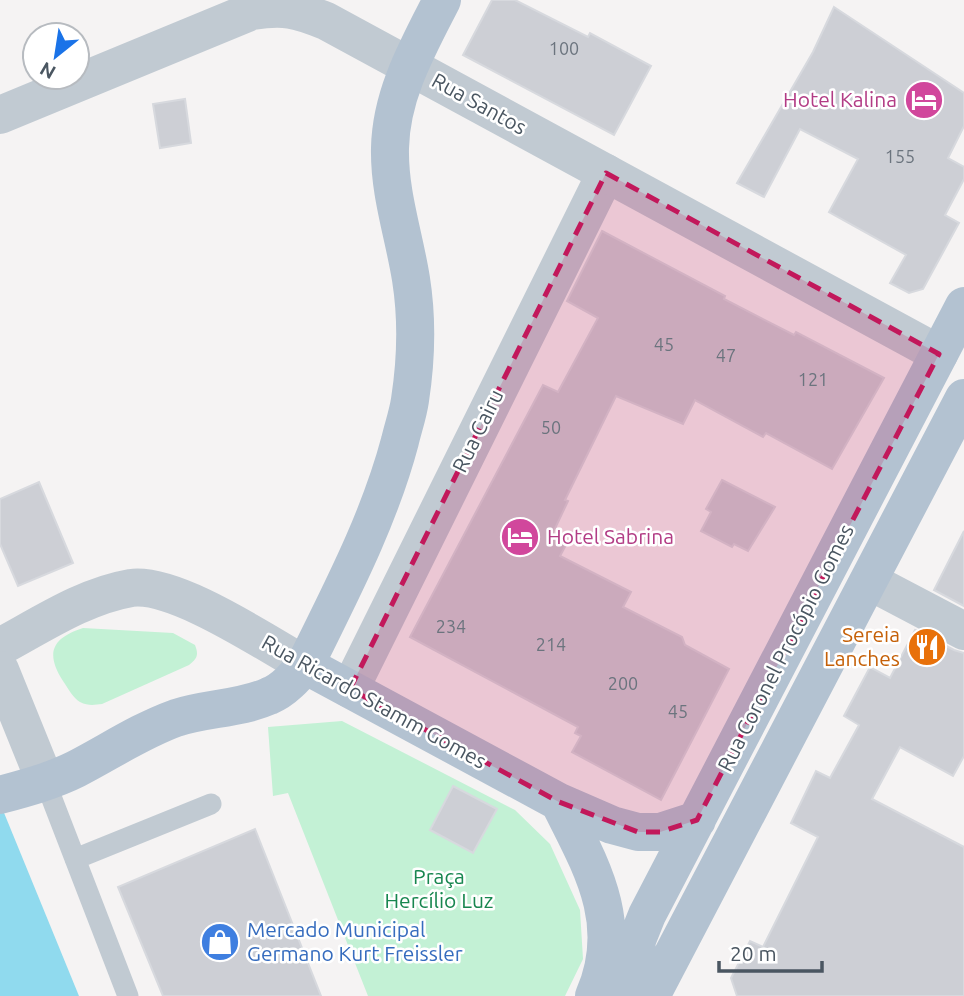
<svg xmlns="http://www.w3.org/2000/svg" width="964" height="996" viewBox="0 0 964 996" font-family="Ubuntu,sans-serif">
  <rect width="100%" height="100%" fill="#f5f3f3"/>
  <path fill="#c3f1d5" d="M 83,628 L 173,633 L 195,645 C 199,655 197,659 189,665 L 102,704 C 94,705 88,706 80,702 C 73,698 68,688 63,681 C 45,653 52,638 83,628 Z
    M 342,721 L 515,810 L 550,844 L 580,910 L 583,959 L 565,996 L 368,996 L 288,793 L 273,796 L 268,727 Z"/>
  <path fill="#90daee" d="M 0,803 L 79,996 L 0,996 Z"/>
  <path fill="#cdcfd5" stroke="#d7d9de" stroke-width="2" d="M 492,0 L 515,0 L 588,37 L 590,33 L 651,66 L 614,135 L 463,55 Z
    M 834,7 L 964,93 L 964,126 L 948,158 L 964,167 L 964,179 L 945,215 L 959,223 L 923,289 L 909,293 L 890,283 L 906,255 L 829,212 L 858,159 L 800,129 L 764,197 L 737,183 L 813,52 Z
    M 185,99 L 191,143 L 160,148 L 153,104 Z
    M 602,231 L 725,296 L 724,299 L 794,335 L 796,332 L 884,378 L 832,469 L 766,433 L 763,437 L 695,400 L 683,424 L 616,396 L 565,500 L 568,501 L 551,537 L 566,545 L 560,556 L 631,592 L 623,607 L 682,637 L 685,645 L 729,669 L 661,800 L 572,752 L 581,736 L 575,733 L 578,727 L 410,637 L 543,385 L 558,392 L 598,318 L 567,301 Z
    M 722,480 L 775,507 L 748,551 L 734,544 L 732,547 L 701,531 L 711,512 L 706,509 Z
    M 39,482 L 73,563 L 18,586 L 0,544 L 0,499 Z
    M 964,531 L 964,606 L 934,590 Z
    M 915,630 L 954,650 L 964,653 L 964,756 L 953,776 L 900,747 L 872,799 L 964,847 L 964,996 L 737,996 L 731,978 L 750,941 L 763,947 L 818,837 L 791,823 L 816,771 L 830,778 L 859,725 L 844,716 L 870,667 L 890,678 Z
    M 453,786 L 497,809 L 473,853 L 430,830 Z
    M 255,829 L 321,996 L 163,996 L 118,887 Z"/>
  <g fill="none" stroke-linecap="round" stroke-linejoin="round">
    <path stroke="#c1cad2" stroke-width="21" d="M 45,781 L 128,996
      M 75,859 L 211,804"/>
    <path stroke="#c1cad2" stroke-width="38" d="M 869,581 L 964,631
      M 0,647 C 41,625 84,596 131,588 C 175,582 264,642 305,665
      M 350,689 L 606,173"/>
    <path stroke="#c1cad2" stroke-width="38" d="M 0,115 L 252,11 C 284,6 296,9 326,21 L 939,354
      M 0,670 L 45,781"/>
    <path stroke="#b3c2d1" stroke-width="38" d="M 305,665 L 559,802 L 612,825 L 638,832 L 660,832 L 697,820
      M 0,795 C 26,788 52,781 76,769 C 109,752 140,731 176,718 C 206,708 240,709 269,696 C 284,690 295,677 305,665 C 341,592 379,520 400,441 C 403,428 408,414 410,400 C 416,361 417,317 411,279 C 404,235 389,193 390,148 C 391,94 418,47 442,0
      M 559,802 C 591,866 626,923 594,996
      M 632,996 L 637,940 L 647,915 L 964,306
      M 651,996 L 964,398"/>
  </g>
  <path fill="#c2185b" fill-opacity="0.2" stroke="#c2185b" stroke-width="5" stroke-dasharray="14 9" stroke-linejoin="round" d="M 606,173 L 939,354 L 697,820 L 660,832 L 638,832 L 559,802 L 350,689 Z"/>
  <defs>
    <g id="hotel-disc" transform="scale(2.0125)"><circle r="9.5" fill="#d1479c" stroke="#fff"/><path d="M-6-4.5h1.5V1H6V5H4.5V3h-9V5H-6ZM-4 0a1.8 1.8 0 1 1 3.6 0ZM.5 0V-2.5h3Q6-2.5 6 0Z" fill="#fff"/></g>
    <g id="restaurant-disc" transform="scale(2.0125)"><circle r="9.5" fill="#e8710a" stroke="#fff"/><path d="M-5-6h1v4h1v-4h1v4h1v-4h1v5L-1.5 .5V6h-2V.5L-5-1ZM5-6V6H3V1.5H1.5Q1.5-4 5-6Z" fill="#fff"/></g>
    <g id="shop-disc" transform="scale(2.0125)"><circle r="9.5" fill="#3f7fe0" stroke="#fff"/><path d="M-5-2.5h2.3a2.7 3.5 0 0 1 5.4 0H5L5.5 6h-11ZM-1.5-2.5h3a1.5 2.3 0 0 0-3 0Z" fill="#fff"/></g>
  </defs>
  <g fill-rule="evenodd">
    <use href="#hotel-disc" x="924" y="100"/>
    <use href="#hotel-disc" x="520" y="537"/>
    <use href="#restaurant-disc" x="927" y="647"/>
    <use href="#shop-disc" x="220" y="942"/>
  </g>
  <g text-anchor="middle" stroke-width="5" stroke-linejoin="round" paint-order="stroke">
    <g font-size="18" fill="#6b747e">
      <text x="564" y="55">100</text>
      <text x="900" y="163">155</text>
      <text x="664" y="351">45</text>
      <text x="726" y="362">47</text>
      <text x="813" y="386">121</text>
      <text x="551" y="434">50</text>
      <text x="451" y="633">234</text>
      <text x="551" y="651">214</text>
      <text x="623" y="690">200</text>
      <text x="678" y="718">45</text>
    </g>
    <g font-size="21" fill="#b23c85" stroke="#fff" text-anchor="end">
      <text x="897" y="107">Hotel Kalina</text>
      <text x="547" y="544" text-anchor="start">Hotel Sabrina</text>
    </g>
    <g font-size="21" fill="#4a5661" stroke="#fff">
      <text transform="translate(479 104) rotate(29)" y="7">Rua Santos</text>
      <text transform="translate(478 431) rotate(-64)" y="7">Rua Cairu</text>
      <text transform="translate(786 648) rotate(-63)" y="7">Rua Coronel Procópio Gomes</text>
      <text transform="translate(374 702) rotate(29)" y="7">Rua Ricardo Stamm Gomes</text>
    </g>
    <g font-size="21" fill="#c56008" stroke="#fff" text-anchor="end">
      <text x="900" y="642">Sereia<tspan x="900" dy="24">Lanches</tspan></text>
    </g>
    <g font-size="21" fill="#17864f" stroke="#fff">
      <text x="439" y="884">Praça<tspan x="439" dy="24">Hercílio Luz</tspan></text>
    </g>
    <g font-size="21" fill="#366cbe" stroke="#fff" text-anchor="start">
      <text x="247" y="937">Mercado Municipal<tspan x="247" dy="24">Germano Kurt Freissler</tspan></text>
    </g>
  </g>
  <g transform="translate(56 56) rotate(210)"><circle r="33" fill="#ffffff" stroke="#b7bbc0" stroke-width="2"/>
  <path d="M0-5L12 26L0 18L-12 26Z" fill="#1a73e8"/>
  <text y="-10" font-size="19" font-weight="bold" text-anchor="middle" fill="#4a5661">N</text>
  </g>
  <path d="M719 961v10h103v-10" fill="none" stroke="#4a5661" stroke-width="3.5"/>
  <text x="730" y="961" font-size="21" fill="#4a5661" stroke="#ffffff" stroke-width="5" paint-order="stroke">20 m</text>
</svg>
